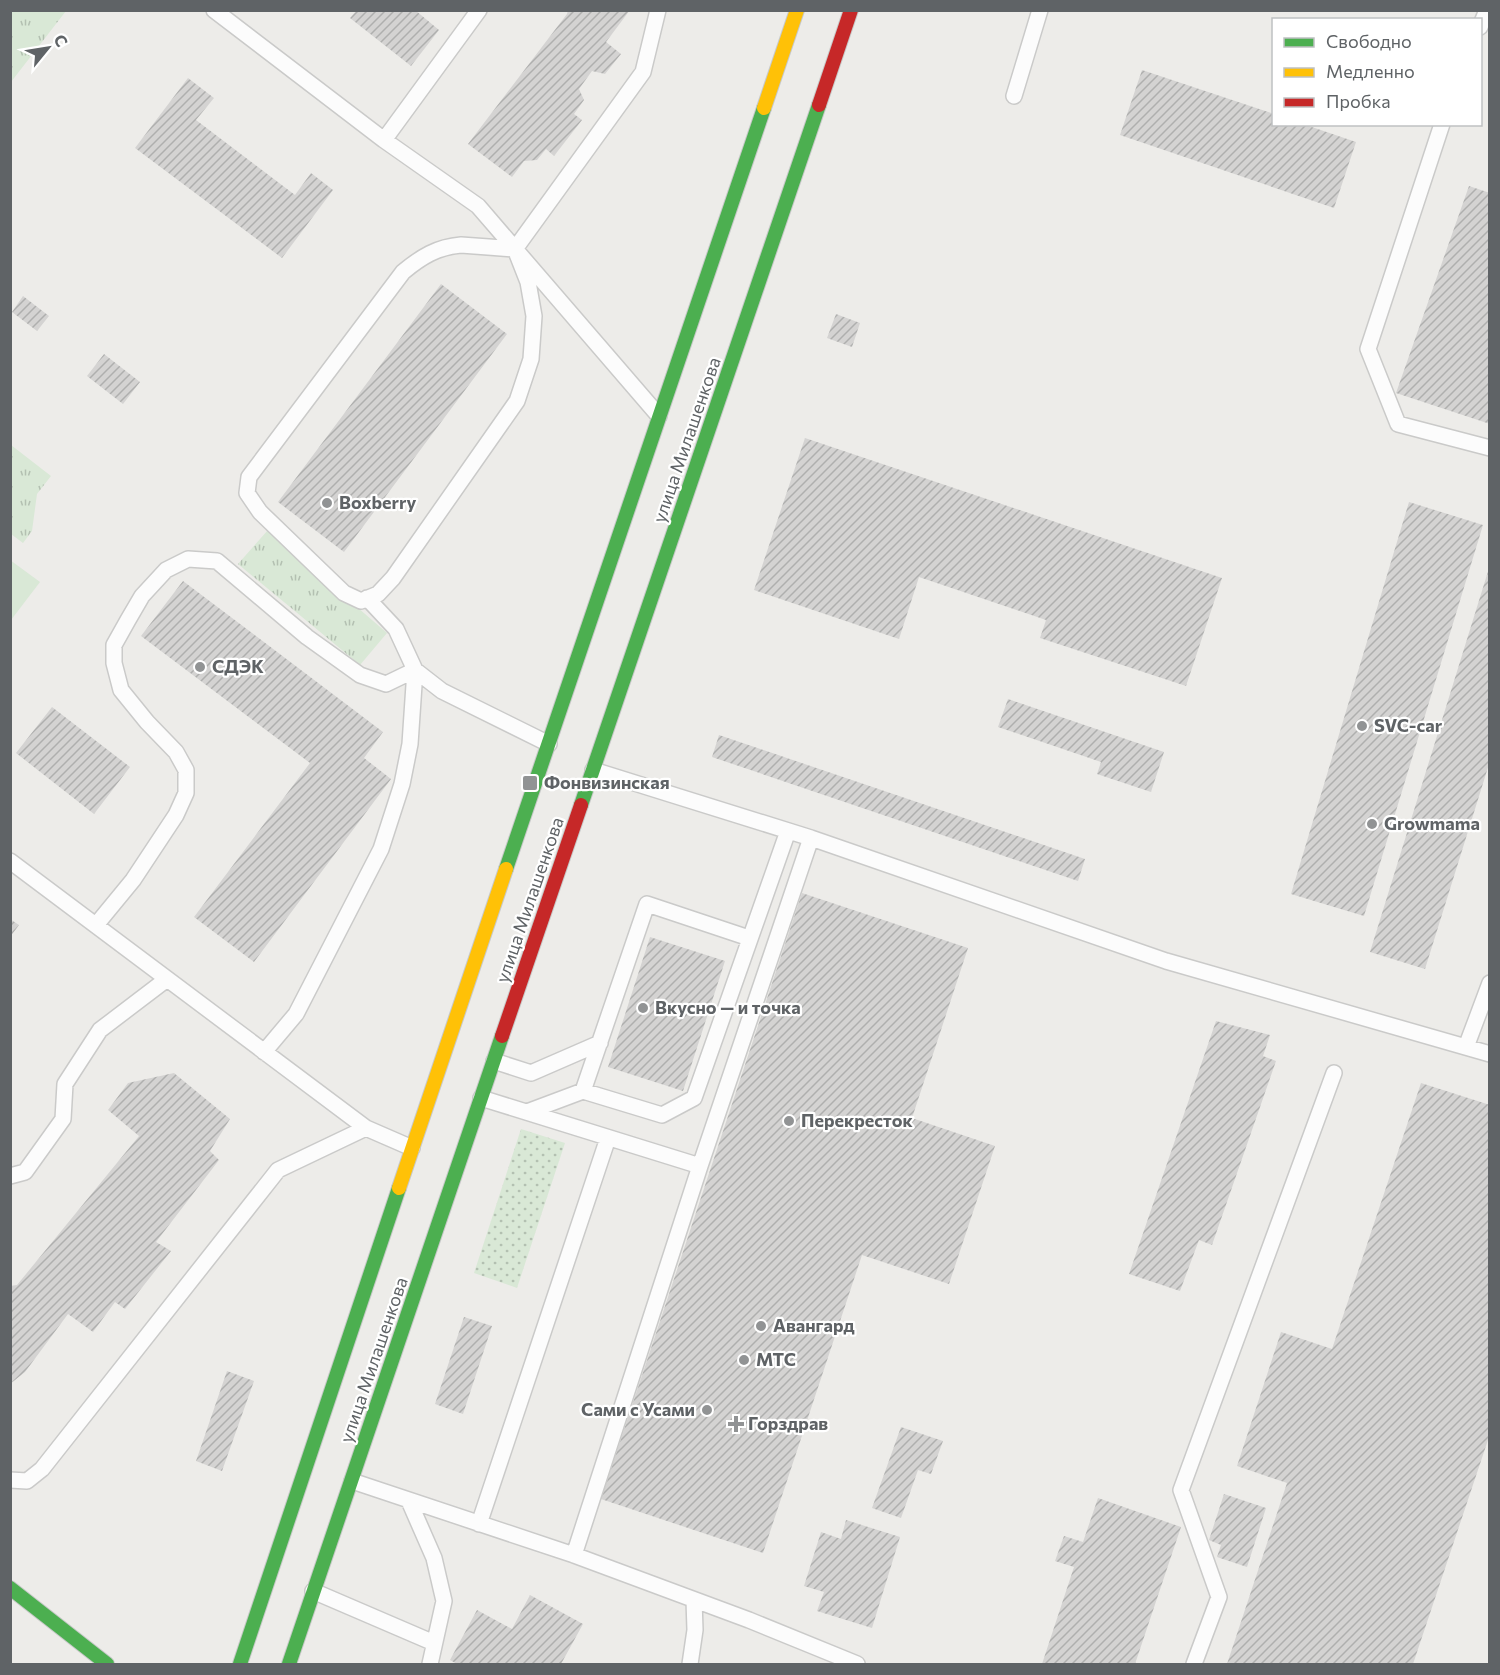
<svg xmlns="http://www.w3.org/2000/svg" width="1500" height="1675" viewBox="0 0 1500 1675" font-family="Commissioner,sans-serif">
  <defs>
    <pattern id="grass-dots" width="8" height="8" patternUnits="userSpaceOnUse" patternTransform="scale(1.5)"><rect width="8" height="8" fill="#d9e8d6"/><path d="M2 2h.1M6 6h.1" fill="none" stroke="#b3c0b1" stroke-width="1.8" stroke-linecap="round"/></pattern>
    <pattern id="park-tufts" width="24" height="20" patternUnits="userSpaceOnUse" patternTransform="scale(1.5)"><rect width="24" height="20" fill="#d9e8d6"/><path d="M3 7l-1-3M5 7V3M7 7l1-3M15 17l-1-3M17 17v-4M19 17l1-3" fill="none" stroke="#b3c0b1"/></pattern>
    <pattern id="building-hatch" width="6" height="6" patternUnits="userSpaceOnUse" patternTransform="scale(1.5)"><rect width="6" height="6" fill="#d4d3d2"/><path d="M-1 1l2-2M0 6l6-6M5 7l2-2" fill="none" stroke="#afafae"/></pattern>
  </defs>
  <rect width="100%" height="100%" fill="#edece9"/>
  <path fill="url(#grass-dots)" d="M 521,1129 L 565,1143 L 517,1288 L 474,1273 Z"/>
  <path fill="url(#park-tufts)" d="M 11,10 L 66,11 L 11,82 L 10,11 Z
    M 11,445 L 51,476 L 37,494 L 32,531 L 23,543 L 11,534 Z
    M 268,530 L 387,633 L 360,665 L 238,564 Z"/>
  <path fill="#d9e8d6" d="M 10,560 L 40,582 L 11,620 L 10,620 Z"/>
  <path fill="url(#building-hatch)" d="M 357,10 L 415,10 L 439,30 L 411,66 L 350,18 Z
    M 568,10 L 630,10 L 606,42 L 621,54 L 605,74 L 592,71 L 579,89 L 584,100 L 574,114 L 582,120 L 554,156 L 546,149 L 537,160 L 524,161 L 512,177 L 468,144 L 567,14 Z
    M 1142,70 L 1274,114 L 1274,124 L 1303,124 L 1356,142 L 1334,208 L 1120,135 Z
    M 188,78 L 214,98 L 196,120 L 295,195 L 311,173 L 333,190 L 282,258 L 135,148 Z
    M 1469,186 L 1490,193 L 1490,424 L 1396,393 Z
    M 441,284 L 507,334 L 344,552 L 278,502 Z
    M 23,296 L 49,316 L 37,331 L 12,312 Z
    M 836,314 L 860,323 L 852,347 L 827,338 Z
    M 104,354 L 140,382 L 123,404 L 87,376 Z
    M 805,438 L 1222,578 L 1186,686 L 1040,638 L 1046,620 L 919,577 L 899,639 L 754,590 Z
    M 1409,502 L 1483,525 L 1364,916 L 1291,894 Z
    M 1490,565 L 1490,761 L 1425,969 L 1370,952 Z
    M 183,581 L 383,732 L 364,758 L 391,779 L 254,962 L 194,917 L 310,763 L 141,636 Z
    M 1008,699 L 1164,752 L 1151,792 L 1097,774 L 1101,762 L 998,727 Z
    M 52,707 L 130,767 L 94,814 L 16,753 Z
    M 719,735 L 1085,859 L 1078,881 L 712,757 Z
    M 802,893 L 968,948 L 912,1118 L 995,1146 L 949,1284 L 862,1255 L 763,1553 L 601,1499 Z
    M 10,919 L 19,925 L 10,937 Z
    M 650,937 L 725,961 L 683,1091 L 608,1067 Z
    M 1216,1021 L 1270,1035 L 1263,1056 L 1276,1061 L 1212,1245 L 1199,1240 L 1180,1291 L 1129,1274 Z
    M 174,1073 L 230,1119 L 210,1151 L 219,1160 L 156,1242 L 171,1251 L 125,1309 L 115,1302 L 93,1332 L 68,1314 L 25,1372 L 10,1384 L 10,1286 L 17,1285 L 139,1136 L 108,1110 L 128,1083 Z
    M 1421,1083 L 1490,1105 L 1490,1434 L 1413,1664 L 1227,1664 L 1287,1483 L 1237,1466 L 1281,1332 L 1332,1349 Z
    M 464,1317 L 492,1326 L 463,1414 L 435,1404 Z
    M 227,1371 L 254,1381 L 222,1471 L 196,1461 Z
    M 901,1427 L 943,1441 L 931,1474 L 918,1470 L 901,1518 L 872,1508 Z
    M 1224,1494 L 1266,1508 L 1247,1567 L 1217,1557 L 1221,1545 L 1209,1540 Z
    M 1098,1498 L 1181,1527 L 1135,1664 L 1042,1664 L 1074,1567 L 1055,1561 L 1064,1536 L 1083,1542 Z
    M 846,1520 L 900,1537 L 872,1628 L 817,1611 L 824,1592 L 804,1586 L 821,1532 L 841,1539 Z
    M 530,1595 L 583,1624 L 561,1664 L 457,1664 L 450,1660 L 477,1610 L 512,1629 Z"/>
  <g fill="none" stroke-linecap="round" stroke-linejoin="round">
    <g stroke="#cacac9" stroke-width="18">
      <path id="lane" d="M 214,10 L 384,140 L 478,206 L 659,416
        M 1480,27 L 1487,10
        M 1014,96 L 1040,10
        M 1442,124 L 1368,349 L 1398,424 L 1490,448
        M 384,140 L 479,10
        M 461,245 L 515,249 L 528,282 L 534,316 L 531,359 L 517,401 L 393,578 L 378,594 L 361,601 L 344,593 L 260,512 L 247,493 L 249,477 L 403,272 C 421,257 437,247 461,245 Z
        M 515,249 L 643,72 L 658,10
        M 367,598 L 396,629 L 415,670 L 442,691 L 549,744
        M 593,770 L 811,838 L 1166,961 L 1490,1054
        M 10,861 L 366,1128
        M 96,925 L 133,880 L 176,815 L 186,793 L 186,770 L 176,752 L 147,722 L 121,690 L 114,663 L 114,645 L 128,620 L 142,596 L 166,570 L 188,559 L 217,561 L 307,637 L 360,675 L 386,684 L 415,670
        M 1466,1047 L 1490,983
        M 264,1052 L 296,1014 L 381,849 L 402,784 L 410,744 L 415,670
        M 494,1061 L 531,1073 L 600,1043
        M 583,1091 L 647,904 L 749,938
        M 481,1098 L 700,1166
        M 527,1112 L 583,1091 L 662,1115 L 694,1098 L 788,831
        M 10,1176 L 25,1172 L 63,1119 L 65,1084 L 100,1030 L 167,979
        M 10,1480 L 27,1481 L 42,1469 L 278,1170 L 366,1128 L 412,1148
        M 352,1481 L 574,1555 L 749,1620 L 857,1664
        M 409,1501 L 434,1558 L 444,1601 L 430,1664
        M 479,1524 L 608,1138
        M 574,1555 L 700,1166 L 811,838
        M 313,1591 L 434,1643
        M 690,1664 L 695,1630 L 694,1600
        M 1194,1664 L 1219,1597 L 1181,1490 L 1334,1073"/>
    </g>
    <g stroke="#c7c9c8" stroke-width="16">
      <path id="fast" d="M 581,805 L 819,105
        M 506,869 L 764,108
        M 10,1588 L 107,1664
        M 240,1664 L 399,1188
        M 289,1664 L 502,1036"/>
    </g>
    <g stroke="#c7c9c8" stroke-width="16">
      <path id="slow" d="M 764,108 L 797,10
        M 399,1188 L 506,869"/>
    </g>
    <g stroke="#c7c9c8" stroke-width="16">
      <path id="jam" d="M 819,105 L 851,10
        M 502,1036 L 581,805"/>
    </g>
    <use href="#lane" stroke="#fcfcfc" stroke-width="15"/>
    <use href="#fast" stroke="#4caf50" stroke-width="14"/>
    <use href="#slow" stroke="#ffc107" stroke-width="14"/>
    <use href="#jam" stroke="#c62828" stroke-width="14"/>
  </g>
  <g fill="#919394" stroke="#fff" stroke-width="2">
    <circle cx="327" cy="503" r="6"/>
    <circle cx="200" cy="667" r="6"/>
    <circle cx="1362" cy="726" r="6"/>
    <rect x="522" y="775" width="16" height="16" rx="3"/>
    <circle cx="1372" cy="824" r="6"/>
    <circle cx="643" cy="1008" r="6"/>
    <circle cx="789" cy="1121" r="6"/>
    <circle cx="761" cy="1326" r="6"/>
    <circle cx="744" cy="1360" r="6"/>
    <circle cx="707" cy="1410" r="6"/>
    <path d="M733 1415h6v6h6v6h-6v6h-6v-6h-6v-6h6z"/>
  </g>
  <g text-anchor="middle" stroke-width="4.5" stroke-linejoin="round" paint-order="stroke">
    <g font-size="18" fill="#5f6366" stroke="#fff">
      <text transform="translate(687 440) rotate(-71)" y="6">улица Милашенкова</text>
      <text transform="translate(530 900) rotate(-71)" y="6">улица Милашенкова</text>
      <text transform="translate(374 1360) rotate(-71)" y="6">улица Милашенкова</text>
    </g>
    <g font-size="18" font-weight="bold" fill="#5f6366" stroke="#fff" text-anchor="start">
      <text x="339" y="509">Boxberry</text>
      <text x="212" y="673">СДЭК</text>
      <text x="1374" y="732">SVC-car</text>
      <text x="544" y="789">Фонвизинская</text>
      <text x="1384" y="830">Growmama</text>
      <text x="655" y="1014">Вкусно — и точка</text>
      <text x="801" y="1127">Перекресток</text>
      <text x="773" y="1332">Авангард</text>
      <text x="756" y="1366">МТС</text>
      <text x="695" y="1416" text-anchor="end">Сами с Усами</text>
      <text x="748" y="1430">Горздрав</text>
    </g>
  </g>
  <rect width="1500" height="1675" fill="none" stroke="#5f6366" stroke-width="24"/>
  <rect x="1272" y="18" width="210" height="108" fill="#ffffff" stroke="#bfc1c2" stroke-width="1.5"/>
  <rect x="1284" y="38" width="30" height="9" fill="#4caf50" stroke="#bfc1c2" stroke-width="1.5"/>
  <text x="1326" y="48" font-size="18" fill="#5f6366">Свободно</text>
  <rect x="1284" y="68" width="30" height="9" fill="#ffc107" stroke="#bfc1c2" stroke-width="1.5"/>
  <text x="1326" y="78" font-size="18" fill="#5f6366">Медленно</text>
  <rect x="1284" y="98" width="30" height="9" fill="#c62828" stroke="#bfc1c2" stroke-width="1.5"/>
  <text x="1326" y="108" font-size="18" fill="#5f6366">Пробка</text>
  <g transform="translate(48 48) rotate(60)" stroke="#ffffff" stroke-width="4.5" paint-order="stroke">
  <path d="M0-4.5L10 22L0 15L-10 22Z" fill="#5f6366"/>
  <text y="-9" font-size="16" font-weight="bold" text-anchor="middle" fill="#5f6366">С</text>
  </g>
</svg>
